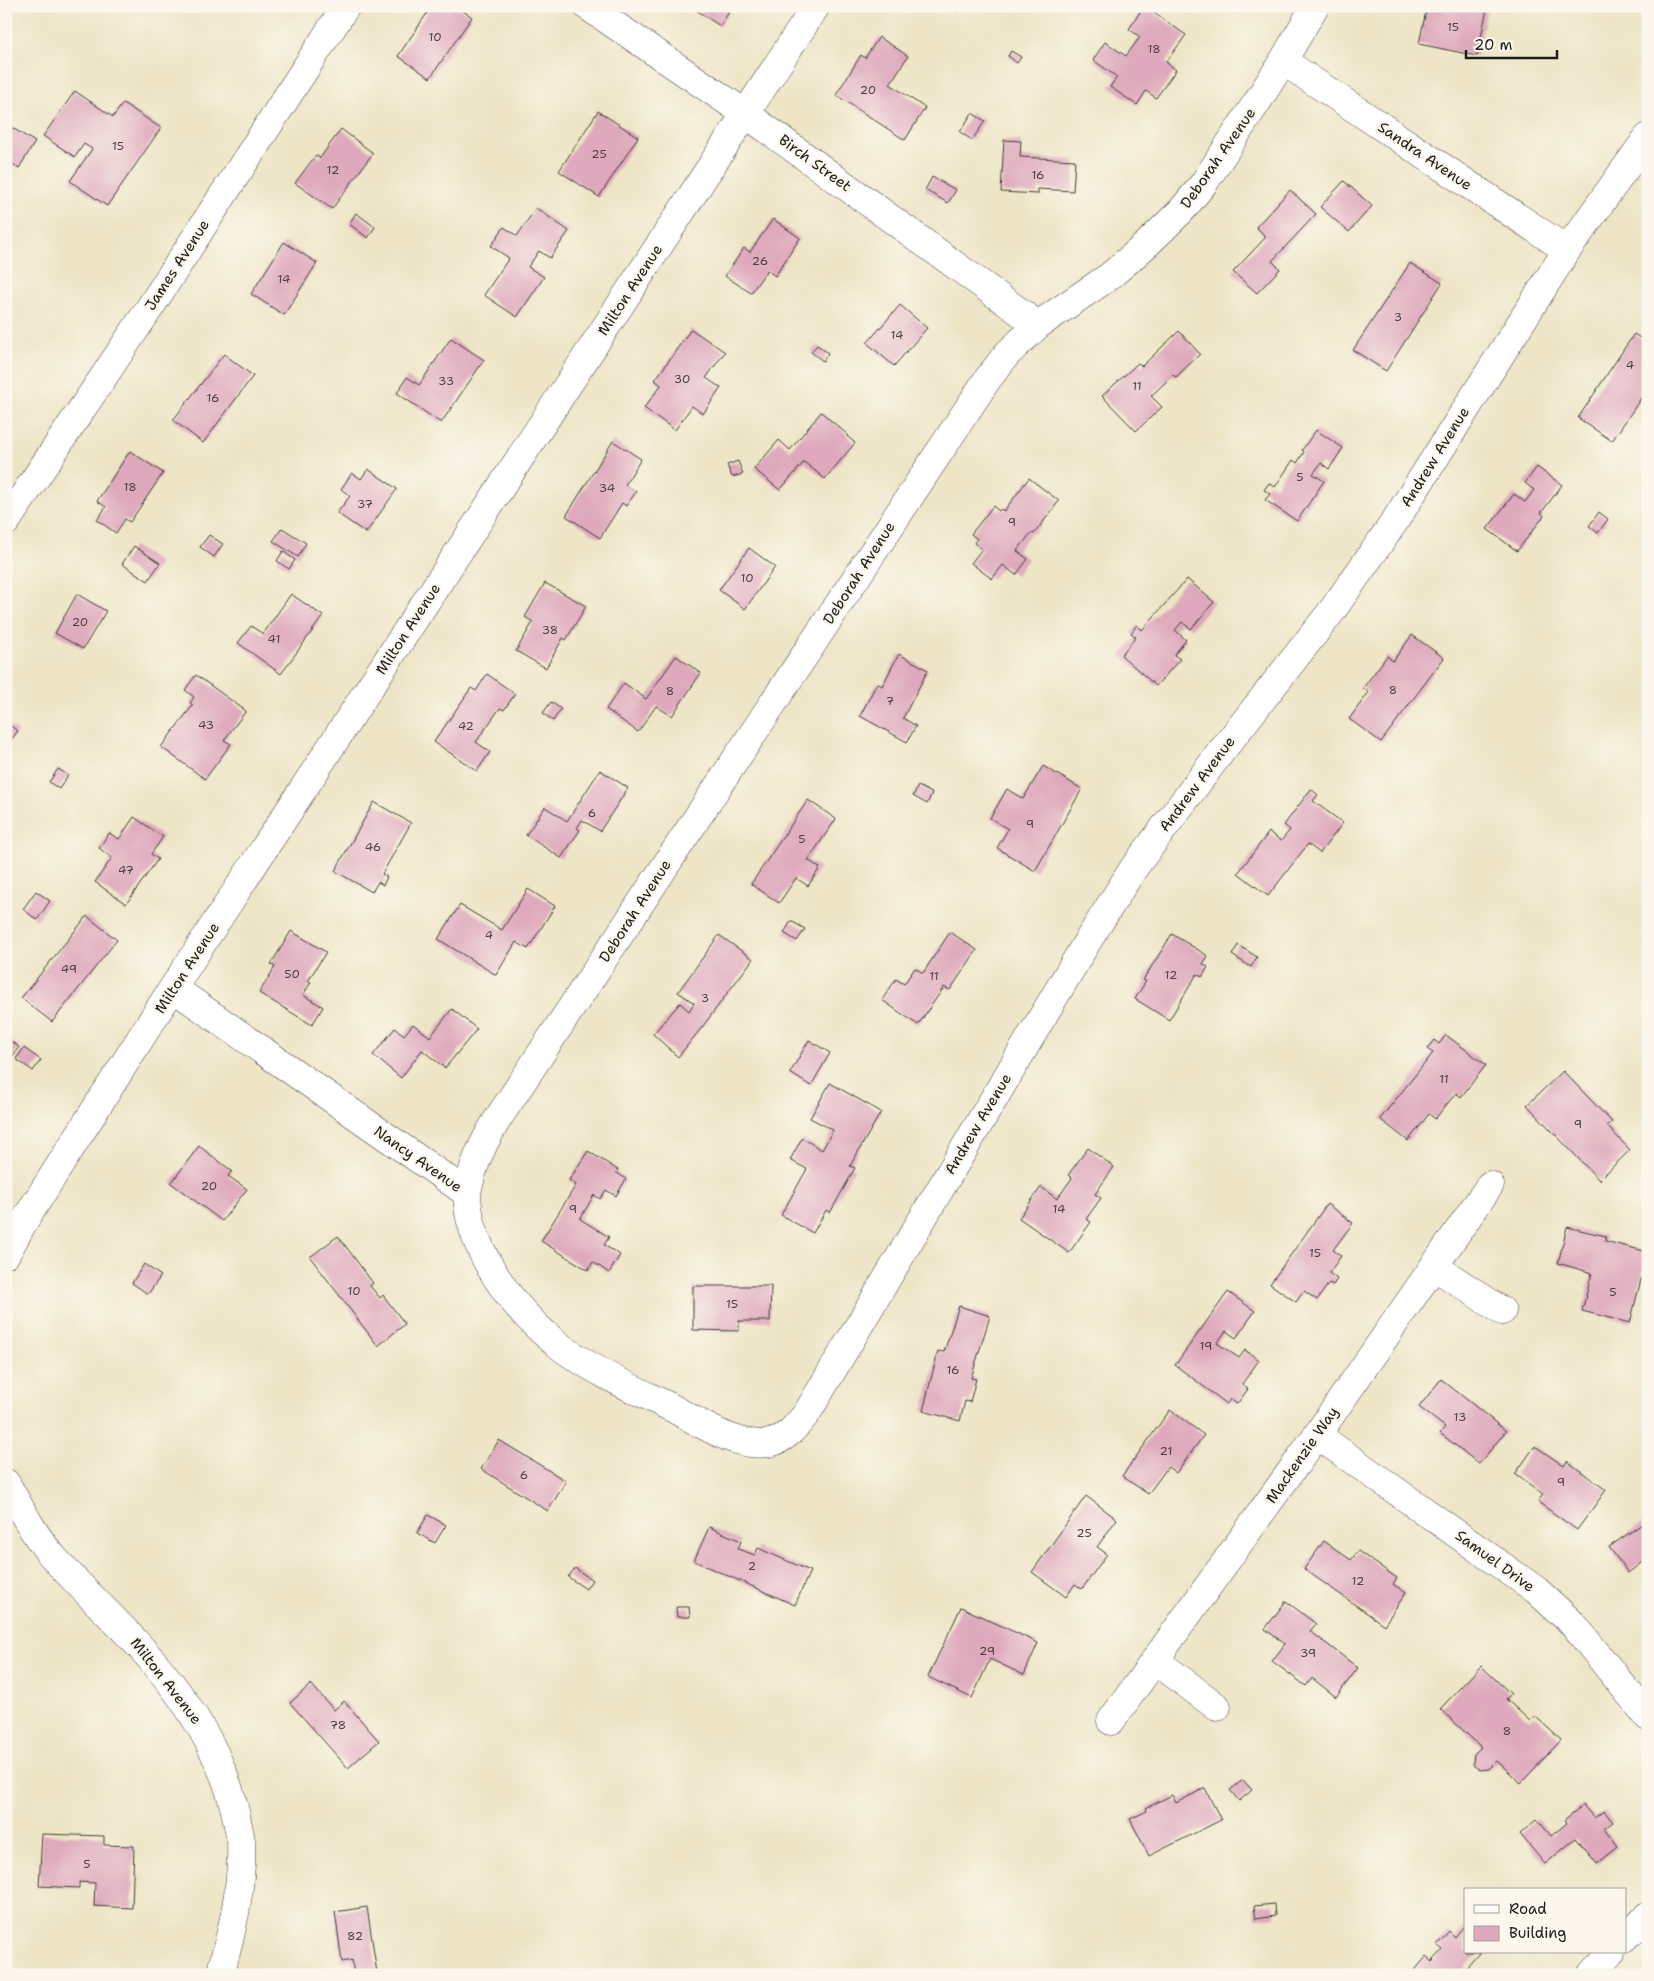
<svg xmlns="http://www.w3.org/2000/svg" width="1654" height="1981" viewBox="0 0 1654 1981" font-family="'Shantell Sans',sans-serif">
  <rect width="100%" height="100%" fill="#fbf7ec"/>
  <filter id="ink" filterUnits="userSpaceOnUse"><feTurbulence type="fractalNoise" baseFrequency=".02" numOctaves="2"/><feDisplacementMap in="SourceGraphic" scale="10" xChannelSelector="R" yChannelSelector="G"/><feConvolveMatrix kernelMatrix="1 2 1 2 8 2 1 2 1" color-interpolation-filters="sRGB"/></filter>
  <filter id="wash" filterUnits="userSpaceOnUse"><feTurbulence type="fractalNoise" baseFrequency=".0096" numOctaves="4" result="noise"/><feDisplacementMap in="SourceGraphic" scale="20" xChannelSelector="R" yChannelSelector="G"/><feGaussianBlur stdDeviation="1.12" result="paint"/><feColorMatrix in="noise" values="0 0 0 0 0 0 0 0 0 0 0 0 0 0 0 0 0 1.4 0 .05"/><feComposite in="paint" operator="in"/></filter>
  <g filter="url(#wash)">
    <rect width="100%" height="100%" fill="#eee5c6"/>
    <g id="blocks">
      <path fill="#dea9bc" d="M 432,6 L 456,6 L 472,17 L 430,78 L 398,56 Z
        M 690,6 L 733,6 L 720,26 Z
        M 949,6 L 961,6 L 957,12 Z
        M 1144,6 L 1186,35 L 1166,62 L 1176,70 L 1156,98 L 1146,91 L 1137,105 L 1110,87 L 1117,77 L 1093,60 L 1105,42 L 1126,56 L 1140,37 L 1129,29 Z
        M 1427,6 L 1473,6 L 1487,9 L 1477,56 L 1419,44 Z
        M 879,37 L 908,56 L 890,84 L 925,108 L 905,140 L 836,95 L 861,55 L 865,58 Z
        M 1011,51 L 1021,57 L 1017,63 L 1008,56 Z
        M 75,91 L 113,117 L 123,103 L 161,128 L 107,206 L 70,181 L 92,149 L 84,144 L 75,157 L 43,136 Z
        M 598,111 L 638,137 L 599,197 L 559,171 Z
        M 972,113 L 985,121 L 972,140 L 960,132 Z
        M 6,124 L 35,142 L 19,168 L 6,160 Z
        M 341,129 L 373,153 L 332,209 L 295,183 L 316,155 L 320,158 Z
        M 1004,140 L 1021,141 L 1020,157 L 1075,160 L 1073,191 L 1038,189 L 1038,194 L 1001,192 Z
        M 932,177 L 956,190 L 948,203 L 925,190 Z
        M 1344,181 L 1372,206 L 1349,232 L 1320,207 Z
        M 1290,190 L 1316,214 L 1272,261 L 1280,269 L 1257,293 L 1233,272 L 1266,237 L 1256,227 Z
        M 536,208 L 569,231 L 550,258 L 539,251 L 528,267 L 544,277 L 517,317 L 484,295 L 509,258 L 491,246 L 504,227 L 517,236 Z
        M 356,213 L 375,227 L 368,238 L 349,224 Z
        M 773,219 L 800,238 L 775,276 L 767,270 L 751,293 L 725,276 L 744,248 L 750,252 Z
        M 284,242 L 317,263 L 284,315 L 251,294 Z
        M 1410,263 L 1442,283 L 1386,371 L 1353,350 Z
        M 900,305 L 927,328 L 894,366 L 867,343 Z
        M 691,329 L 725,352 L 706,378 L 721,388 L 703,414 L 692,406 L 675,430 L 644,408 L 661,385 L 655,380 Z
        M 1179,331 L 1200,354 L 1176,377 L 1173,375 L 1151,396 L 1162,407 L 1136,431 L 1102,396 L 1138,363 L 1142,366 Z
        M 1634,334 L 1648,343 L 1648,388 L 1612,441 L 1578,418 Z
        M 451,338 L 484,360 L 441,423 L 397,393 L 407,377 L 419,385 Z
        M 817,345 L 828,353 L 823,361 L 811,352 Z
        M 224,354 L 253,376 L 203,443 L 173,420 Z
        M 821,412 L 848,435 L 847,436 L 855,443 L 825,479 L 804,462 L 780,490 L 754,469 L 779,440 L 790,450 Z
        M 1316,430 L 1343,448 L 1329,469 L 1321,463 L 1313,474 L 1324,481 L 1297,521 L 1265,500 L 1270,494 L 1264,490 L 1269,483 L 1275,487 L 1293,460 L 1297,463 L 1304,452 L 1302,450 Z
        M 613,441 L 641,459 L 625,485 L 636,492 L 626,506 L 622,503 L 600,538 L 566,516 Z
        M 130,451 L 163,473 L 130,522 L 125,519 L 116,533 L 97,520 L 106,507 L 97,501 Z
        M 738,461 L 743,474 L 732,477 L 727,465 Z
        M 1537,467 L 1562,485 L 1541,513 L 1544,516 L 1517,551 L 1487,529 L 1514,494 L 1525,502 L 1534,490 L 1525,483 Z
        M 368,469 L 397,489 L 366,533 L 337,513 L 350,496 L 341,489 L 352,473 L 361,479 Z
        M 1029,478 L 1059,501 L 1034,534 L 1031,533 L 1017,551 L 1028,559 L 1016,575 L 1003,565 L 992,579 L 971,563 L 982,549 L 974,543 L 977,539 L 971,534 L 993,506 L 999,511 L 1001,509 L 1004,511 Z
        M 1599,512 L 1608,519 L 1598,533 L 1589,526 Z
        M 282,528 L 306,543 L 298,557 L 273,541 Z
        M 209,535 L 223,544 L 214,557 L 200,547 Z
        M 134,546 L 160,563 L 148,581 L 122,564 Z
        M 749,548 L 775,567 L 745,609 L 719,590 Z
        M 283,551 L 295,560 L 289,569 L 277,561 Z
        M 1187,579 L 1214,602 L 1191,629 L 1182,622 L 1175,630 L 1186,640 L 1174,655 L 1180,659 L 1156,686 L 1121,655 L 1136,637 L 1131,633 L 1137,625 L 1142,630 Z
        M 545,583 L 586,606 L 566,640 L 563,638 L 546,668 L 516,651 L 533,622 L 525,617 Z
        M 77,594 L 106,611 L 83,649 L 55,633 Z
        M 291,594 L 323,616 L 281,674 L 238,643 L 251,626 L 263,634 Z
        M 1412,635 L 1444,658 L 1381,742 L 1349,719 L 1369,692 L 1363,688 L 1387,656 L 1393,661 Z
        M 899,654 L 928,670 L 903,718 L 916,726 L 907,742 L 860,716 L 877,683 L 882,686 Z
        M 676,656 L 701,673 L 672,716 L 656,706 L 638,732 L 606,709 L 624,683 L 646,699 Z
        M 487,674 L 515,694 L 504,710 L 500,708 L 476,742 L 490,752 L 477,771 L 434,742 L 471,688 L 476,691 Z
        M 196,675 L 246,711 L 224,740 L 231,744 L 205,779 L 161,747 L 193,705 L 190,703 L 194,697 L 185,690 Z
        M 551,702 L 561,709 L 553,721 L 543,713 Z
        M 6,723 L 18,731 L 6,746 Z
        M 1043,766 L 1082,789 L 1035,871 L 997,848 L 1008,829 L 990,818 L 1007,789 L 1023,799 Z
        M 58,769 L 68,775 L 59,789 L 49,782 Z
        M 600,770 L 628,788 L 600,831 L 582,820 L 577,828 L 580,830 L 561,858 L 526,835 L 545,807 L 567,821 Z
        M 918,786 L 932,793 L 927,804 L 913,796 Z
        M 1311,789 L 1318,795 L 1313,801 L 1343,823 L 1320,853 L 1308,844 L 1268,896 L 1238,873 L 1269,832 L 1281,841 L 1290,830 L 1284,825 Z
        M 808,800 L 836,819 L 808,860 L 820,868 L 808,886 L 796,878 L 779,903 L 751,884 Z
        M 374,802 L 411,823 L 382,874 L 387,877 L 383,885 L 378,882 L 372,892 L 335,871 Z
        M 134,817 L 163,837 L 151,854 L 158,859 L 126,904 L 95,882 L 112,858 L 99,848 L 109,833 L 119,839 Z
        M 528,889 L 555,906 L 528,949 L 516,942 L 496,975 L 438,939 L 460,905 L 502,930 Z
        M 36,891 L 50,901 L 37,920 L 23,909 Z
        M 87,916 L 117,940 L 52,1022 L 21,998 Z
        M 791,921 L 805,929 L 797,941 L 784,933 Z
        M 291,931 L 326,952 L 308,981 L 311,982 L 303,995 L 323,1007 L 312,1025 L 259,993 L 275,967 L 271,964 Z
        M 950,932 L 977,950 L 950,990 L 944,987 L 918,1025 L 882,1000 L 896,979 L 904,984 L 915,968 L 923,973 Z
        M 1172,934 L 1208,956 L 1203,964 L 1208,967 L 1202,977 L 1197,974 L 1169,1020 L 1135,999 L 1146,981 L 1143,980 Z
        M 719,935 L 753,959 L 703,1026 L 678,1057 L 653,1034 L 680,1003 L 689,1011 L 694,1003 L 678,992 Z
        M 1238,945 L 1257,957 L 1251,967 L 1232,955 Z
        M 452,1009 L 477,1029 L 445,1068 L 422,1050 L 401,1078 L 373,1055 L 395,1028 L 404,1035 L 413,1024 L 430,1037 Z
        M 1446,1035 L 1486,1065 L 1461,1097 L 1456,1093 L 1435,1119 L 1429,1114 L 1408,1141 L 1380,1119 L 1433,1053 L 1427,1049 L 1434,1040 L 1439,1044 Z
        M 6,1038 L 19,1047 L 6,1065 Z
        M 809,1040 L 830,1053 L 811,1086 L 790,1073 Z
        M 24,1048 L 41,1060 L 33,1071 L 16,1059 Z
        M 1563,1071 L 1612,1122 L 1607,1126 L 1630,1150 L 1599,1180 L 1527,1105 Z
        M 830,1083 L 881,1112 L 850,1166 L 855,1168 L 830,1213 L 826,1210 L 813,1233 L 781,1215 L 807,1169 L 790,1160 L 802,1138 L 822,1150 L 833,1130 L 810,1118 Z
        M 199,1146 L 232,1171 L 228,1176 L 247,1189 L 222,1221 L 171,1183 Z
        M 1088,1148 L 1114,1167 L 1095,1194 L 1101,1198 L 1086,1219 L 1091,1222 L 1069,1253 L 1019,1218 L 1041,1187 L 1057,1199 L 1072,1178 L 1068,1175 Z
        M 588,1151 L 618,1170 L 616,1172 L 626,1179 L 616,1196 L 606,1190 L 600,1199 L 594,1195 L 580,1219 L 609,1237 L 604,1245 L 620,1255 L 609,1273 L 593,1262 L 588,1270 L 541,1241 L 576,1185 L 569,1180 Z
        M 1327,1204 L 1353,1223 L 1333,1250 L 1341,1256 L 1329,1273 L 1337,1279 L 1333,1285 L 1329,1283 L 1317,1300 L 1304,1291 L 1296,1302 L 1270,1284 Z
        M 1567,1227 L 1606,1236 L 1605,1241 L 1648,1252 L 1630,1323 L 1582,1311 L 1592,1273 L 1558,1263 Z
        M 338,1236 L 373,1283 L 370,1286 L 380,1298 L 383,1295 L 405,1324 L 378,1346 L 310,1257 Z
        M 144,1264 L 161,1276 L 148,1294 L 132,1283 Z
        M 693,1286 L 771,1286 L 770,1321 L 739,1321 L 739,1331 L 693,1330 Z
        M 1228,1292 L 1255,1311 L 1236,1338 L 1226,1331 L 1217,1343 L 1239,1358 L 1245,1350 L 1259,1360 L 1242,1384 L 1248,1389 L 1237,1404 L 1230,1399 L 1227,1404 L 1175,1365 Z
        M 959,1306 L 990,1316 L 971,1378 L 976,1379 L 970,1402 L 965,1401 L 960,1421 L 923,1411 L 938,1351 L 944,1352 Z
        M 1441,1379 L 1506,1431 L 1479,1464 L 1440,1433 L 1445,1427 L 1419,1407 Z
        M 1170,1410 L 1204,1435 L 1176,1473 L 1168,1467 L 1148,1494 L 1122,1476 Z
        M 499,1440 L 566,1481 L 548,1511 L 481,1469 Z
        M 1535,1446 L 1564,1466 L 1567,1461 L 1606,1490 L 1577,1530 L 1538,1502 L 1543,1494 L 1515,1474 Z
        M 1086,1496 L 1117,1519 L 1097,1547 L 1107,1554 L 1082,1589 L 1075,1584 L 1066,1597 L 1032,1572 Z
        M 428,1515 L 446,1525 L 435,1543 L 417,1533 Z
        M 1648,1520 L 1648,1561 L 1646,1559 L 1628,1573 L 1609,1547 Z
        M 709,1527 L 741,1541 L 738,1549 L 755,1555 L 758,1548 L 810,1571 L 795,1605 L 694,1561 Z
        M 1324,1541 L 1351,1560 L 1358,1551 L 1397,1578 L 1393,1584 L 1406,1593 L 1384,1625 L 1304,1569 Z
        M 575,1568 L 592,1580 L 586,1589 L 568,1577 Z
        M 1286,1601 L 1316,1624 L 1310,1631 L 1358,1668 L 1336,1697 L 1312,1678 L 1306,1686 L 1272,1661 L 1285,1644 L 1265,1629 Z
        M 676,1607 L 689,1607 L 690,1617 L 677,1617 Z
        M 961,1607 L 1038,1643 L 1024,1675 L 990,1659 L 972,1698 L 928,1677 Z
        M 1481,1666 L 1511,1694 L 1506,1699 L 1530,1721 L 1535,1716 L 1561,1740 L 1521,1783 L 1497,1761 L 1489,1769 L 1480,1770 L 1473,1764 L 1474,1754 L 1481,1747 L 1440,1709 Z
        M 311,1684 L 334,1710 L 344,1701 L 379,1741 L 348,1768 L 290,1703 Z
        M 1243,1780 L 1252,1790 L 1239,1801 L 1230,1790 Z
        M 1205,1788 L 1221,1820 L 1149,1856 L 1130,1819 L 1147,1811 L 1146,1808 L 1172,1795 L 1176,1803 Z
        M 1583,1805 L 1594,1818 L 1604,1811 L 1613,1822 L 1604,1829 L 1618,1847 L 1597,1864 L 1576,1838 L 1545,1864 L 1520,1834 L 1537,1819 L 1551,1836 L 1567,1823 L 1564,1820 Z
        M 42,1834 L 104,1836 L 104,1845 L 134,1846 L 132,1908 L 94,1906 L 95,1883 L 79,1882 L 79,1888 L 39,1886 Z
        M 1274,1904 L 1275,1916 L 1256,1919 L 1254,1906 Z
        M 367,1907 L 377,1973 L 381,1972 L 381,1975 L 354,1975 L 352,1960 L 342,1962 L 335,1912 Z
        M 1463,1927 L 1465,1928 L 1465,1952 L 1480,1952 L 1460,1975 L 1411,1975 L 1426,1957 L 1432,1962 L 1443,1950 L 1437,1945 L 1449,1931 L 1455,1937 Z"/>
    </g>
  </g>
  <g filter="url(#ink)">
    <use href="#blocks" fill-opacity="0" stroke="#3c3a36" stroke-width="1"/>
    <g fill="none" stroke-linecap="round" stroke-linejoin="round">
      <g stroke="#3c3a36" stroke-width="29">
        <path id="street" d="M 587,6 L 746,114 L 1038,325
          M 1283,61 L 1567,250
          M 6,522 L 147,312 L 346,6
          M 173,988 L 467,1193 C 468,1251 516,1313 561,1347 C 595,1372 636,1390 674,1409 C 702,1424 736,1448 769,1443 C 786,1440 797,1425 807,1413 L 1087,942 L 1133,869 L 1220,753 L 1331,612 L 1393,524 L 1567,250 L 1648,137
          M 467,1193 C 473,1164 482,1145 497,1120 L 987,380 L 1007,354 L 1038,325 L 1110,276 L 1147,244 L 1182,210 L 1204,183 L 1259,99 L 1283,61 L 1315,6
          M 6,1254 L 23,1223 L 163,1003 L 816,6
          M 1434,1266 L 1502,1311
          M 1317,1435 L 1536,1590 L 1573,1624 L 1648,1717
          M 6,1483 C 21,1509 35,1537 55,1559 C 83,1590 114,1618 142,1649 C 186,1697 222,1751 236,1815 C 237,1823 240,1832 241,1841 C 243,1887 232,1931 220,1975
          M 1155,1660 L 1217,1707
          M 1111,1721 L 1317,1435 L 1490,1185"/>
      </g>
      <g stroke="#3c3a36" stroke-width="29">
        <path id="secondary" d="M 1625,1938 L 1648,1916
          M 1592,1975 L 1611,1952"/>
      </g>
      <use href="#street" stroke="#fff" stroke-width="28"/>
      <use href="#secondary" stroke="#fff" stroke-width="28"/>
    </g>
  </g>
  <g text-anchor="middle" stroke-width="4.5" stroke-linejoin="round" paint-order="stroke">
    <g font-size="12" fill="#4c3f44">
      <text x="1453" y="31">15</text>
      <text x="435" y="41">10</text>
      <text x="1154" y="53">18</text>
      <text x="868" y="94">20</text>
      <text x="118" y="150">15</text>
      <text x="599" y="158">25</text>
      <text x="333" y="174">12</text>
      <text x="1038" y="179">16</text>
      <text x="760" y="265">26</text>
      <text x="284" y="283">14</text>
      <text x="1398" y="321">3</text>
      <text x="897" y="339">14</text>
      <text x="1630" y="369">4</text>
      <text x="682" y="383">30</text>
      <text x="446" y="385">33</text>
      <text x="1137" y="390">11</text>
      <text x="213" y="402">16</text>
      <text x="1300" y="481">5</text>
      <text x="130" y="491">18</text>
      <text x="607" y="492">34</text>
      <text x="365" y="508">37</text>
      <text x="1012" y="526">9</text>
      <text x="747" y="582">10</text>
      <text x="80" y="626">20</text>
      <text x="550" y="634">38</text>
      <text x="274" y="643">41</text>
      <text x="1393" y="694">8</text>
      <text x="670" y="695">8</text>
      <text x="890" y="705">7</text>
      <text x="206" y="729">43</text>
      <text x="466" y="730">42</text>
      <text x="592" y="817">6</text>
      <text x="1030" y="828">9</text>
      <text x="802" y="843">5</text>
      <text x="373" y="851">46</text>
      <text x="126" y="874">47</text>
      <text x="489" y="939">4</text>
      <text x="69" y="973">49</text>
      <text x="292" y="978">50</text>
      <text x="1171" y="979">12</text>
      <text x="934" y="980">11</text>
      <text x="705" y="1002">3</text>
      <text x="1444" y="1083">11</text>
      <text x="1578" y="1128">9</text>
      <text x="209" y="1190">20</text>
      <text x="573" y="1213">9</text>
      <text x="1059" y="1213">14</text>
      <text x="1315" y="1257">15</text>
      <text x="354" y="1295">10</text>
      <text x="1613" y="1296">5</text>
      <text x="732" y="1308">15</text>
      <text x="1206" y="1350">19</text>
      <text x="953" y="1374">16</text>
      <text x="1460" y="1421">13</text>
      <text x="1166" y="1455">21</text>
      <text x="524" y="1479">6</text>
      <text x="1561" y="1486">9</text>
      <text x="1084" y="1537">25</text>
      <text x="752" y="1570">2</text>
      <text x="1358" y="1585">12</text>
      <text x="987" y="1655">29</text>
      <text x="1308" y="1657">39</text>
      <text x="338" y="1729">78</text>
      <text x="1507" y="1735">8</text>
      <text x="87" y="1868">5</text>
      <text x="355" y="1940">82</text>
    </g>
    <g font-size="15" fill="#1c1c1c" stroke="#fbf7ec">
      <text transform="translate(1425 156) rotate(34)" y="5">Sandra Avenue</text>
      <text transform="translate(1218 158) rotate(-55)" y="5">Deborah Avenue</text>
      <text transform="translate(815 163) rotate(36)" y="5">Birch Street</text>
      <text transform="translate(177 265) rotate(-57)" y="5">James Avenue</text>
      <text transform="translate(630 290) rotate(-57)" y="5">Milton Avenue</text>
      <text transform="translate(1435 457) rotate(-58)" y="5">Andrew Avenue</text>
      <text transform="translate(859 573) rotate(-57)" y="5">Deborah Avenue</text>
      <text transform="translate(408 629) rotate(-57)" y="5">Milton Avenue</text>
      <text transform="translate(1197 784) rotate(-53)" y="5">Andrew Avenue</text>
      <text transform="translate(635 911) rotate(-57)" y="5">Deborah Avenue</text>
      <text transform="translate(187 968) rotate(-57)" y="5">Milton Avenue</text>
      <text transform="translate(978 1124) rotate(-59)" y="5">Andrew Avenue</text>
      <text transform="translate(418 1159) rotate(35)" y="5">Nancy Avenue</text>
      <text transform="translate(1302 1455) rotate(-55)" y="5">Mackenzie Way</text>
      <text transform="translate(1495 1561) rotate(36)" y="5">Samuel Drive</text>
      <text transform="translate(166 1681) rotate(52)" y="5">Milton Avenue</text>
    </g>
  </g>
  <rect width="1654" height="1981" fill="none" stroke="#fbf7ec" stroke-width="25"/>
  <rect x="1464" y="1888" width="162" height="65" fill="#fbf7ec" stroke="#a29f99"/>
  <rect x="1474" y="1905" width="25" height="8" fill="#ffffff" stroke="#a29f99"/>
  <text x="1509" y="1914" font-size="15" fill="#1c1c1c">Road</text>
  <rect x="1474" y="1926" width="25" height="15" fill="#dea9bc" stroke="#a29f99"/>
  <text x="1509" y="1938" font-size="15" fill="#1c1c1c">Building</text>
  <path d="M1466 50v8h91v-8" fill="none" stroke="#1c1c1c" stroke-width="2.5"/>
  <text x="1474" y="50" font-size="15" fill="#1c1c1c" stroke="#fbf7ec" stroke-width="4" paint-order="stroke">20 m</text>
</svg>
